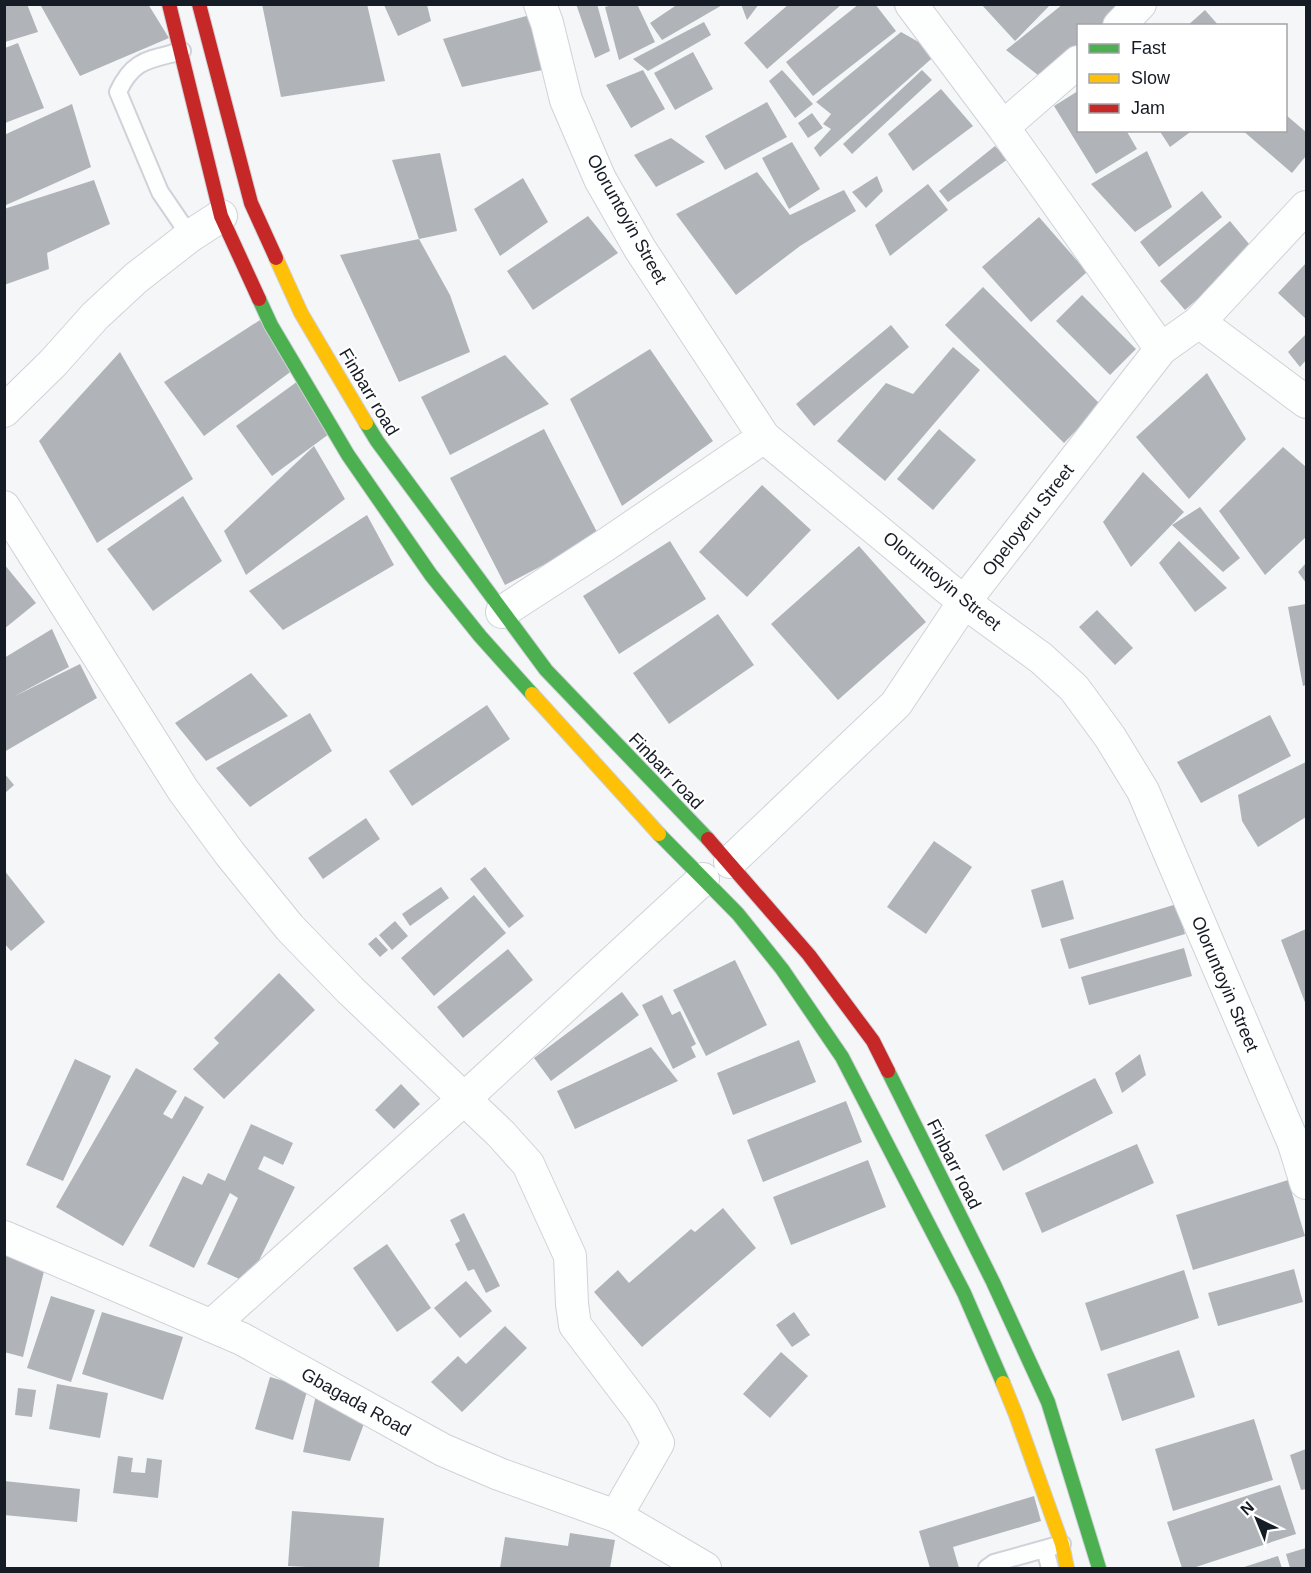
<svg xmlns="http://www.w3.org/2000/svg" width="1311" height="1573" viewBox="0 0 1311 1573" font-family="Arial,sans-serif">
  <rect width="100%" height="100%" fill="#f4f6f8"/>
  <path fill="#b0b4b9" d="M 5,4 L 27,4 L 38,32 L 5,42 Z
    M 43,4 L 148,4 L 169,38 L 80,76 L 41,6 Z
    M 262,4 L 367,4 L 385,81 L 281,97 Z
    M 576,4 L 597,4 L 610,51 L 595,58 Z
    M 616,4 L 637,4 L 655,42 L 619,60 L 605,7 Z
    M 678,4 L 724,4 L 662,40 L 650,23 Z
    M 741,4 L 759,4 L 747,20 Z
    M 789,4 L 842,4 L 767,69 L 744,43 Z
    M 859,4 L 875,4 L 896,31 L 813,96 L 786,62 Z
    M 981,4 L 1051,4 L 1015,41 Z
    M 1063,4 L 1117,4 L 1124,13 L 1110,26 L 1078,26 L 1078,54 L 1048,83 L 1006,50 Z
    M 384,5 L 427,5 L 431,21 L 398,36 Z
    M 1205,10 L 1219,26 L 1187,26 Z
    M 530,15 L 547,69 L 462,87 L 443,39 Z
    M 704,22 L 711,35 L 648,71 L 633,59 Z
    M 901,32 L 938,53 L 820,157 L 814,148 L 831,129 L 823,124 L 831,114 L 816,102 Z
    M 18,43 L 44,108 L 5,123 L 5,48 Z
    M 693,52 L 713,89 L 675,110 L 654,73 Z
    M 643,70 L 665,109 L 631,128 L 606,85 Z
    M 782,70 L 813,104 L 795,118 L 769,81 Z
    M 922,70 L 932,80 L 852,154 L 843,144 Z
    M 941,89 L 973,126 L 913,171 L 888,134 Z
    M 1078,91 L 1078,130 L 1126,130 L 1137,149 L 1096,174 L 1054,106 Z
    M 767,102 L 787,137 L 725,170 L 705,136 Z
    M 72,104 L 91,167 L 4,206 L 4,135 Z
    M 812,113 L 823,128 L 808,138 L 798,123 Z
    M 1286,115 L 1306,132 L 1306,156 L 1292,173 L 1242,130 L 1286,130 Z
    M 1159,130 L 1193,130 L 1170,147 Z
    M 671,138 L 705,162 L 656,187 L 634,155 Z
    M 792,142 L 820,189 L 789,209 L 762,158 Z
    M 995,146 L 1008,159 L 948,202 L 939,191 Z
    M 1147,151 L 1172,207 L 1135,232 L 1091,184 Z
    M 440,153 L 457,231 L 419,239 L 392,160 Z
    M 757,172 L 790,215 L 844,190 L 856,211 L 800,246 L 736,295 L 676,214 Z
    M 877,176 L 883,191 L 866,208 L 852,192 Z
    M 523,178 L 548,222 L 500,256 L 474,209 Z
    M 94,180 L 110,224 L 47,253 L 49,269 L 4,285 L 4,209 Z
    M 928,184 L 948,210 L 890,256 L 875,225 Z
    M 1202,191 L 1222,217 L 1159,267 L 1140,242 Z
    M 588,216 L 618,253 L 533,310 L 507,271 Z
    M 1039,217 L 1087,272 L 1031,322 L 982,267 Z
    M 1230,221 L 1254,250 L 1185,310 L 1160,281 Z
    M 419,239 L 450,295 L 470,352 L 399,382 L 340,255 Z
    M 1306,263 L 1306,319 L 1278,293 Z
    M 983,287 L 1101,405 L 1064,443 L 945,325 Z
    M 1082,295 L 1136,349 L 1110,375 L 1056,321 Z
    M 260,320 L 293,370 L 204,436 L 164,382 Z
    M 891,325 L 909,347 L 814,426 L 796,404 Z
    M 1306,334 L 1306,360 L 1300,367 L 1288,352 Z
    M 953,347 L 980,370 L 885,481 L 837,441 L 886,383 L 913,394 Z
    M 650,349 L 713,441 L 622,506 L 570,399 Z
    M 120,352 L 193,479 L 97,543 L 39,441 Z
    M 505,355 L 549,404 L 450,455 L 421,397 Z
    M 1207,373 L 1246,439 L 1189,499 L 1136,437 Z
    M 298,381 L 329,434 L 272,476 L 236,426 Z
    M 544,429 L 599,536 L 505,585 L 450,478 Z
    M 939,429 L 976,460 L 933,510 L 897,479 Z
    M 314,446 L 345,499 L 246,575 L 224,531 Z
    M 1283,447 L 1306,467 L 1306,537 L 1265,575 L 1219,511 Z
    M 1143,472 L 1184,512 L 1131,567 L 1103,522 Z
    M 762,485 L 811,530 L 747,597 L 699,552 Z
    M 183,496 L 222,561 L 153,611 L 107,549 Z
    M 1200,507 L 1240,558 L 1223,572 L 1172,525 Z
    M 367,515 L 394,565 L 283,630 L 249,591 Z
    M 670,541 L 706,599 L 619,654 L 583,596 Z
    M 1179,541 L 1227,588 L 1195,612 L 1159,563 Z
    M 859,546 L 926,622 L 838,700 L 771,624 Z
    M 1306,563 L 1306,583 L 1298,572 Z
    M 4,564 L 36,603 L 4,629 Z
    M 1306,604 L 1306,685 L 1303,686 L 1288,607 Z
    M 1097,610 L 1133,648 L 1115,665 L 1079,627 Z
    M 718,614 L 754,665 L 669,724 L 633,673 Z
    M 52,629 L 69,667 L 13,697 L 80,664 L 97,698 L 4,752 L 4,658 Z
    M 251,673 L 288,716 L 206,761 L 175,723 Z
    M 487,705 L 510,739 L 412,806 L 389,771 Z
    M 310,713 L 332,751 L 250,807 L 216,768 Z
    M 1270,715 L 1291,756 L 1201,803 L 1177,762 Z
    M 1306,762 L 1306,817 L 1258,847 L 1242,821 L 1238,795 Z
    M 4,773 L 14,785 L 4,794 Z
    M 366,818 L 380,839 L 323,879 L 308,858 Z
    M 934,841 L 972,867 L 926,934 L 887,907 Z
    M 485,867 L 524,916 L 509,928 L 470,879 Z
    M 4,870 L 45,922 L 11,951 L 4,943 Z
    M 1063,880 L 1074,919 L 1042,928 L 1031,890 Z
    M 441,887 L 449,898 L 410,926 L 402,914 Z
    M 474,895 L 506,933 L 434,996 L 401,958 Z
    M 1177,904 L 1185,934 L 1069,969 L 1060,939 Z
    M 395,921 L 408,936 L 392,950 L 379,935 Z
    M 1306,929 L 1306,1005 L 1281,940 Z
    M 376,937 L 388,950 L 380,957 L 368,944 Z
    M 1184,948 L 1192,976 L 1089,1005 L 1081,977 Z
    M 508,949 L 533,980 L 463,1038 L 437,1007 Z
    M 735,960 L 767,1025 L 706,1056 L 673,990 Z
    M 279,973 L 315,1010 L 224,1099 L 193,1069 L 219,1043 L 214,1038 Z
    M 622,992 L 639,1015 L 551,1081 L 534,1058 Z
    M 662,995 L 672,1015 L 680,1011 L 696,1044 L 691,1047 L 696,1057 L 673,1069 L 642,1005 Z
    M 799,1040 L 816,1082 L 733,1115 L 717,1073 Z
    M 651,1047 L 678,1081 L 575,1129 L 557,1091 Z
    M 1140,1054 L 1146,1075 L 1122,1093 L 1115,1073 Z
    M 75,1059 L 111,1076 L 63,1181 L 26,1165 Z
    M 136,1068 L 177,1091 L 163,1114 L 172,1119 L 185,1096 L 204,1107 L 123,1246 L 56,1207 Z
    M 1095,1078 L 1113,1113 L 1003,1171 L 985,1135 Z
    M 401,1084 L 420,1104 L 394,1129 L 375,1110 Z
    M 846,1101 L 862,1142 L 763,1182 L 747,1140 Z
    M 251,1124 L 293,1143 L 283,1165 L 264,1156 L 258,1169 L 295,1187 L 248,1283 L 207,1264 L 238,1198 L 230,1193 L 194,1268 L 149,1246 L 183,1176 L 202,1185 L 208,1173 L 225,1181 Z
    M 1137,1144 L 1154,1183 L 1042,1233 L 1025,1193 Z
    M 868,1160 L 886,1207 L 791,1245 L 773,1197 Z
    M 1288,1180 L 1305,1236 L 1193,1270 L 1176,1215 Z
    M 723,1208 L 756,1248 L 642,1347 L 594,1292 L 618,1270 L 629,1283 L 691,1229 L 695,1232 Z
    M 464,1213 L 500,1286 L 486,1293 L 474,1269 L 468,1271 L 455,1244 L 460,1241 L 450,1220 Z
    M 387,1244 L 431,1308 L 397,1332 L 353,1268 Z
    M 4,1249 L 47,1259 L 23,1357 L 4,1352 Z
    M 1294,1269 L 1303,1302 L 1218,1326 L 1208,1293 Z
    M 1184,1270 L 1199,1318 L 1101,1351 L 1085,1303 Z
    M 466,1281 L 492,1311 L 460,1338 L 434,1308 Z
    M 51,1296 L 95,1310 L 71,1382 L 27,1368 Z
    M 102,1312 L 183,1337 L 163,1400 L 82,1374 Z
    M 794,1312 L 810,1335 L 792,1347 L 776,1325 Z
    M 505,1326 L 527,1348 L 462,1412 L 431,1382 L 458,1356 L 466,1364 Z
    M 1179,1350 L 1195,1397 L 1122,1421 L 1107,1374 Z
    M 781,1352 L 808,1376 L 770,1418 L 743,1394 Z
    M 270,1377 L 308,1388 L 293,1440 L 255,1429 Z
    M 57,1384 L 108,1393 L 100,1438 L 49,1429 Z
    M 18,1388 L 36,1390 L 32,1417 L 15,1415 Z
    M 316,1395 L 365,1421 L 350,1461 L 303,1452 Z
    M 1254,1419 L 1273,1480 L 1173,1511 L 1155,1449 Z
    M 1306,1449 L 1306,1489 L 1301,1490 L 1290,1455 Z
    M 118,1456 L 133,1458 L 131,1472 L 145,1473 L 147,1458 L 162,1460 L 158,1498 L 113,1493 Z
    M 4,1481 L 80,1489 L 77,1522 L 4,1515 Z
    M 1280,1485 L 1296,1534 L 1193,1568 L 1182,1568 L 1167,1522 Z
    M 1034,1496 L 1041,1521 L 953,1547 L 959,1568 L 930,1568 L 919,1531 Z
    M 292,1511 L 384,1518 L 379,1568 L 325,1568 L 288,1566 Z
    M 570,1533 L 615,1540 L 610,1568 L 500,1568 L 505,1537 L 568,1546 Z
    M 1306,1548 L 1306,1568 L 1290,1568 L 1286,1554 Z
    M 1278,1556 L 1282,1568 L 1241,1568 Z"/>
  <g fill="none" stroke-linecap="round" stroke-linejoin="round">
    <g stroke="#cfd2d8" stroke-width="20">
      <path id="lane" d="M 182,51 C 149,60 133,59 118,92 L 160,192 L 190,236
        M 1045,1549 L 1050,1568
        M 987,1568 L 994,1563 L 1062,1544"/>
    </g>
    <g stroke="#cfd2d8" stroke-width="34">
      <path id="street" d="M 540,4 L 547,23 L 566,100 L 600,179 L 640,249 L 764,437 L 964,602 L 1041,658 L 1074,688 L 1110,737 L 1143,791 L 1294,1144 L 1306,1183
        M 911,4 L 1003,127 L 1161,349
        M 1119,26 L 1140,4
        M 1003,127 L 1078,62
        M 1199,322 L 1306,402
        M 4,411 L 53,363 L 95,316 L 136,278 L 190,236 L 221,216
        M 4,507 L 183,790 L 230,854 L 290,928 L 350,990 L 501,1134 L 528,1164 L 570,1256 L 572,1304 L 575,1325 L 642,1413 L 658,1443 L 616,1516
        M 502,612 L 607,544 L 764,437
        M 730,862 L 896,704 L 964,602 L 1161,349 L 1199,322 L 1306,207
        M 4,1237 L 242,1339 L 443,1450 L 499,1474 L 616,1516 L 705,1568
        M 211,1326 L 464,1099 L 703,879"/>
    </g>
    <g stroke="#cfd2d8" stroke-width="16">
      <path id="fast" d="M 259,299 L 271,325 L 348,455 L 431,575 L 480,636 L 532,694
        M 366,423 L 377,441 L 546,670 L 708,839
        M 659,834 L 738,914 L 782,969 L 842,1057 L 964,1293 L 1003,1383
        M 888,1071 L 993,1282 L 1048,1402 L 1099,1568"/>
    </g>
    <g stroke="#cfd2d8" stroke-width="16">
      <path id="slow" d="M 276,258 L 301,313 L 366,423
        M 532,694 L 659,834
        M 1003,1383 L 1016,1415 L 1062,1544 L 1067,1568"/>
    </g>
    <g stroke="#cfd2d8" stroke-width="16">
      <path id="jam" d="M 169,4 L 221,216 L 259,299
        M 199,4 L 251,203 L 276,258
        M 708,839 L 809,955 L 873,1041 L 888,1071"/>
    </g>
    <use href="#lane" stroke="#fdfefe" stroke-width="16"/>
    <use href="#street" stroke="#fdfefe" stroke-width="32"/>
    <use href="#fast" stroke="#4caf50" stroke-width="14"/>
    <use href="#slow" stroke="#ffc107" stroke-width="14"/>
    <use href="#jam" stroke="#c62828" stroke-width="14"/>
  </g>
  <g text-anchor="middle" stroke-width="4.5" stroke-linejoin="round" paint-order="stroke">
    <g font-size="18" fill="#161c25" stroke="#fff">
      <text transform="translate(627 219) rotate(61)" y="6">Oloruntoyin Street</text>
      <text transform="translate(369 392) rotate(59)" y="6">Finbarr road</text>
      <text transform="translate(1028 520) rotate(-52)" y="6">Opeloyeru Street</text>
      <text transform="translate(942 581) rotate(39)" y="6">Oloruntoyin Street</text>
      <text transform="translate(666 771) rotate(46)" y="6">Finbarr road</text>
      <text transform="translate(1225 984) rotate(67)" y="6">Oloruntoyin Street</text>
      <text transform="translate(954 1164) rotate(63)" y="6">Finbarr road</text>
      <text transform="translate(356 1402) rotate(29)" y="6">Gbagada Road</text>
    </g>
  </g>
  <rect width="1311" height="1573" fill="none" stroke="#161c25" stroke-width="12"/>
  <rect x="1077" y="24" width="210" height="108" fill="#ffffff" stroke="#a2a4a8" stroke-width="1.5"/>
  <rect x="1089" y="44" width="30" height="9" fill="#4caf50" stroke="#a2a4a8" stroke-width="1.5"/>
  <text x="1131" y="54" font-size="18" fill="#161c25">Fast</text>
  <rect x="1089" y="74" width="30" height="9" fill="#ffc107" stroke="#a2a4a8" stroke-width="1.5"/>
  <text x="1131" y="84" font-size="18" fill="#161c25">Slow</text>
  <rect x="1089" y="104" width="30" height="9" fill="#c62828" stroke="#a2a4a8" stroke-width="1.5"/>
  <text x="1131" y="114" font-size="18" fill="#161c25">Jam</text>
  <g transform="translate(1257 1519) rotate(317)" stroke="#ffffff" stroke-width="4.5" paint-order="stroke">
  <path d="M0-4.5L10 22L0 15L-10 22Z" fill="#161c25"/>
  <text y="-9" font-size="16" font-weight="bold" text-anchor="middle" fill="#161c25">N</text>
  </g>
</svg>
